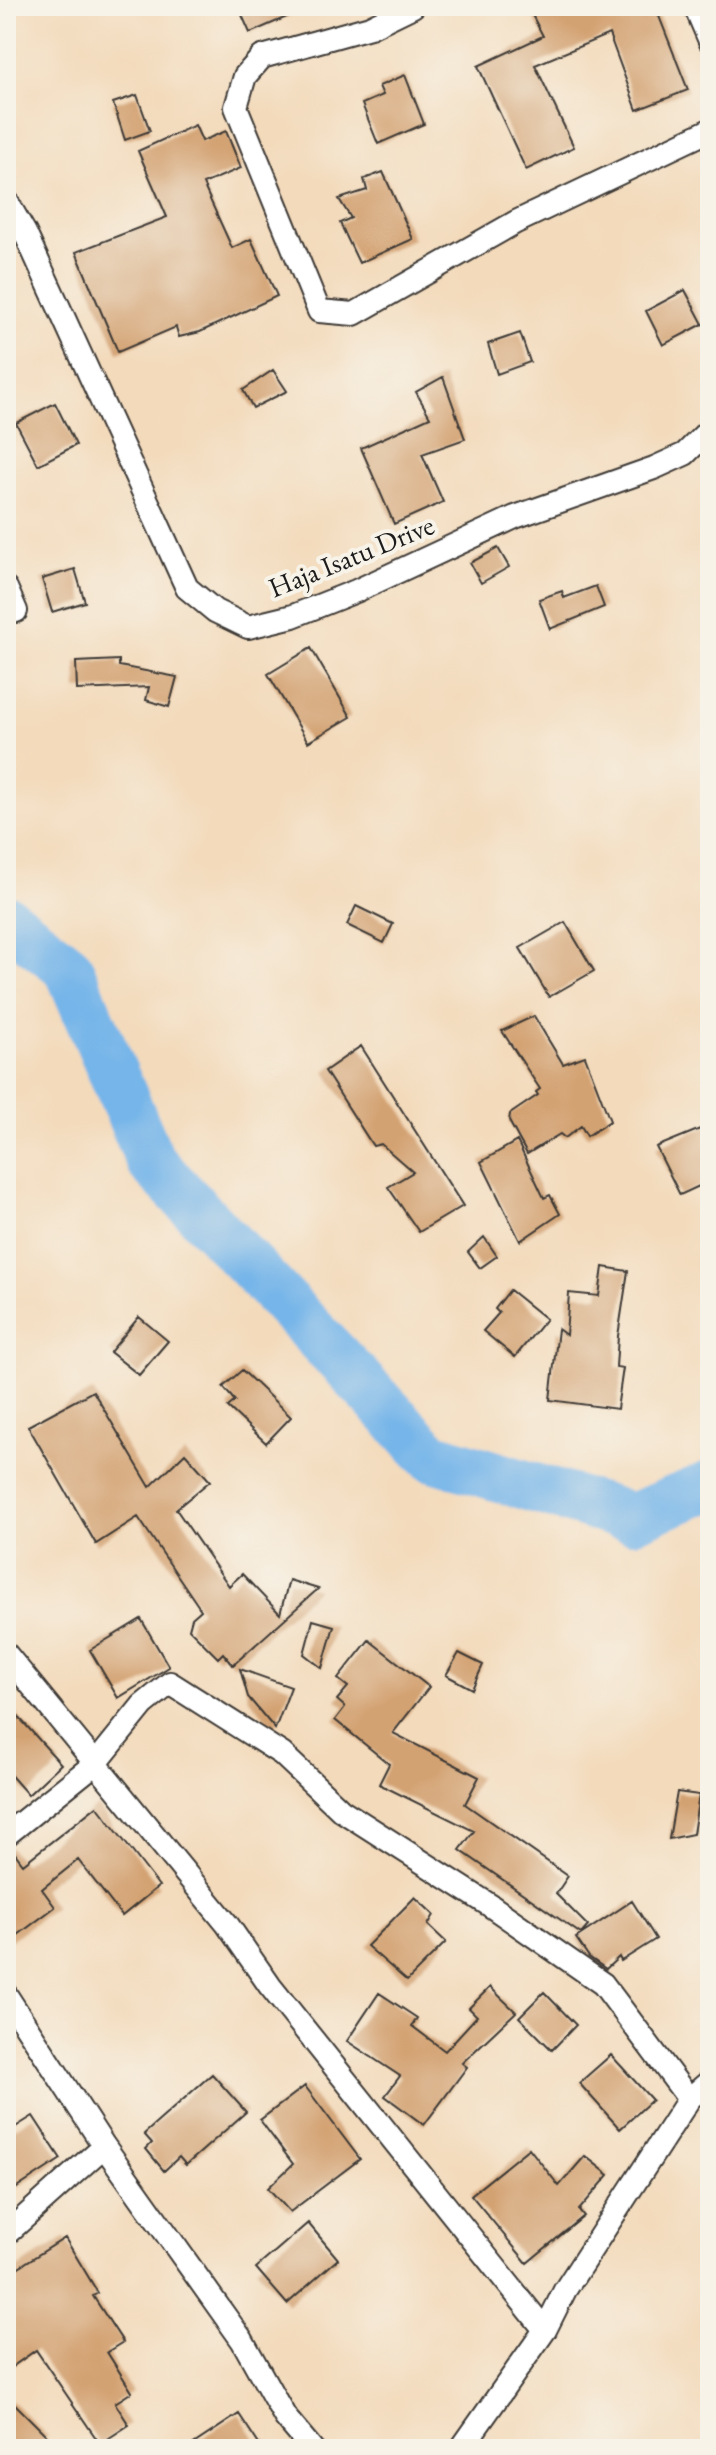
<svg xmlns="http://www.w3.org/2000/svg" width="716" height="2455" viewBox="0 0 716 2455" font-family="'EB Garamond',serif">
  <rect width="100%" height="100%" fill="#f7f3e8"/>
  <filter id="ink" filterUnits="userSpaceOnUse"><feTurbulence type="fractalNoise" baseFrequency=".0125" numOctaves="2"/><feDisplacementMap in="SourceGraphic" scale="16" xChannelSelector="R" yChannelSelector="G"/><feConvolveMatrix kernelMatrix="1 2 1 2 8 2 1 2 1" color-interpolation-filters="sRGB"/></filter>
  <filter id="wash" filterUnits="userSpaceOnUse"><feTurbulence type="fractalNoise" baseFrequency=".006" numOctaves="4" result="noise"/><feDisplacementMap in="SourceGraphic" scale="32" xChannelSelector="R" yChannelSelector="G"/><feGaussianBlur stdDeviation="1.8" result="paint"/><feColorMatrix in="noise" values="0 0 0 0 0 0 0 0 0 0 0 0 0 0 0 0 0 1.4 0 .05"/><feComposite in="paint" operator="in"/></filter>
  <g filter="url(#wash)">
    <rect width="100%" height="100%" fill="#f3dabb"/>
    <g fill="none" stroke-linecap="round" stroke-linejoin="round">
      <path stroke="#76b5e9" stroke-width="50" d="M 6,919 L 68,967 L 151,1162 L 431,1456 L 632,1518 L 710,1486"/>
    </g>
    <g id="blocks">
      <path fill="#d3a272" d="M 238,6 L 312,6 L 250,33 Z
        M 544,6 L 655,6 L 688,90 L 637,110 L 609,34 L 535,65 L 574,147 L 526,170 L 478,66 L 543,36 L 530,11 Z
        M 405,75 L 424,124 L 378,144 L 362,104 L 383,95 L 379,86 Z
        M 137,95 L 150,131 L 125,140 L 113,103 Z
        M 195,125 L 202,141 L 226,131 L 241,168 L 203,184 L 232,248 L 251,239 L 277,296 L 200,332 L 179,337 L 176,327 L 118,352 L 76,252 L 167,217 L 138,151 Z
        M 383,172 L 413,239 L 359,263 L 340,223 L 351,218 L 339,199 L 367,190 L 364,179 Z
        M 685,290 L 703,324 L 663,345 L 646,311 Z
        M 520,333 L 530,362 L 497,374 L 488,344 Z
        M 273,370 L 287,391 L 253,408 L 243,390 Z
        M 443,377 L 465,439 L 422,454 L 443,502 L 394,524 L 361,448 L 430,417 L 416,392 Z
        M 55,403 L 76,445 L 38,465 L 16,423 Z
        M 498,548 L 509,567 L 481,583 L 470,563 Z
        M 75,569 L 85,602 L 52,612 L 42,579 Z
        M 596,586 L 604,607 L 550,629 L 539,599 L 562,591 L 564,598 Z
        M 311,648 L 351,717 L 308,742 L 268,674 Z
        M 119,660 L 119,666 L 177,677 L 169,707 L 146,700 L 149,687 L 77,690 L 76,662 Z
        M 356,906 L 393,924 L 384,943 L 347,925 Z
        M 565,922 L 594,971 L 549,997 L 520,948 Z
        M 534,1016 L 563,1064 L 585,1056 L 610,1121 L 587,1136 L 581,1126 L 565,1138 L 560,1134 L 527,1154 L 509,1121 L 510,1114 L 538,1095 L 536,1092 L 540,1089 L 502,1031 Z
        M 361,1046 L 463,1206 L 419,1232 L 388,1187 L 413,1172 L 381,1144 L 373,1146 L 325,1071 Z
        M 710,1125 L 710,1181 L 680,1195 L 656,1147 Z
        M 517,1141 L 544,1198 L 550,1195 L 560,1214 L 520,1241 L 481,1162 Z
        M 484,1237 L 497,1256 L 480,1268 L 468,1252 Z
        M 603,1267 L 628,1271 L 618,1336 L 616,1367 L 623,1368 L 617,1409 L 550,1400 L 558,1329 L 566,1335 L 569,1293 L 599,1296 Z
        M 510,1290 L 546,1319 L 515,1357 L 483,1331 L 499,1313 L 495,1309 Z
        M 139,1317 L 168,1341 L 139,1375 L 110,1352 Z
        M 242,1370 L 291,1417 L 266,1443 L 228,1407 L 235,1401 L 223,1387 Z
        M 93,1391 L 150,1487 L 185,1453 L 210,1481 L 176,1509 L 229,1586 L 242,1574 L 280,1614 L 289,1580 L 318,1589 L 233,1665 L 223,1653 L 218,1658 L 189,1629 L 192,1618 L 201,1610 L 138,1517 L 96,1544 L 28,1426 Z
        M 141,1619 L 169,1667 L 118,1698 L 90,1650 Z
        M 313,1620 L 334,1626 L 322,1668 L 304,1654 Z
        M 369,1640 L 429,1687 L 393,1733 L 479,1777 L 465,1804 L 568,1876 L 556,1894 L 588,1926 L 581,1934 L 460,1850 L 474,1831 L 379,1784 L 389,1764 L 335,1720 L 345,1707 L 337,1700 L 348,1687 L 338,1679 Z
        M 459,1653 L 483,1665 L 472,1689 L 446,1675 Z
        M 240,1669 L 291,1687 L 275,1729 L 248,1697 Z
        M 6,1703 L 61,1764 L 28,1795 L 6,1770 Z
        M 677,1792 L 699,1795 L 693,1834 L 669,1839 Z
        M 97,1806 L 159,1886 L 122,1916 L 78,1860 L 42,1889 L 55,1907 L 6,1944 L 6,1849 L 11,1848 L 23,1864 Z
        M 415,1897 L 434,1915 L 428,1925 L 446,1942 L 407,1981 L 367,1946 Z
        M 632,1901 L 656,1939 L 621,1961 L 619,1957 L 606,1969 L 589,1957 L 576,1938 Z
        M 490,1987 L 516,2012 L 462,2063 L 467,2067 L 424,2125 L 385,2096 L 400,2076 L 347,2041 L 379,1993 L 417,2018 L 412,2026 L 445,2051 L 477,2016 L 469,2008 Z
        M 544,1992 L 576,2025 L 552,2050 L 519,2017 Z
        M 611,2055 L 652,2100 L 620,2129 L 579,2083 Z
        M 212,2074 L 246,2112 L 186,2165 L 179,2157 L 164,2171 L 146,2149 L 152,2143 L 144,2134 Z
        M 305,2086 L 360,2159 L 290,2212 L 268,2188 L 293,2164 L 260,2120 Z
        M 33,2116 L 61,2159 L 6,2195 L 6,2133 Z
        M 529,2148 L 559,2186 L 585,2156 L 609,2175 L 579,2210 L 584,2216 L 527,2263 L 471,2195 Z
        M 308,2223 L 338,2259 L 287,2304 L 256,2268 Z
        M 65,2238 L 98,2293 L 93,2296 L 123,2342 L 107,2352 L 132,2392 L 115,2403 L 129,2425 L 100,2444 L 36,2350 L 6,2371 L 6,2275 Z
        M 6,2395 L 47,2436 L 34,2449 L 6,2449 Z
        M 239,2414 L 262,2449 L 186,2449 Z"/>
    </g>
  </g>
  <g filter="url(#ink)">
    <use href="#blocks" fill-opacity="0" stroke="#3c3834" stroke-width="2"/>
    <g fill="none" stroke-linecap="round" stroke-linejoin="round">
      <g stroke="#3c3834" stroke-width="26">
        <path id="street" d="M 413,6 L 370,27 L 262,57 L 245,76 L 236,107 L 319,311 L 354,314 L 516,222 L 710,130
          M 695,6 L 710,41
          M 6,200 L 25,233 L 187,588 L 215,611 L 248,627 L 293,616 L 356,591 L 515,517 L 654,468 L 685,454 L 710,429
          M 6,588 L 16,611
          M 6,1654 L 227,1924 L 270,1986 L 545,2330
          M 6,1835 L 97,1762 L 143,1705 L 170,1683 L 282,1754 L 341,1810 L 491,1906 L 603,1984 L 689,2099
          M 6,1995 L 104,2146 L 242,2340 L 285,2417 L 312,2449
          M 6,2234 L 104,2146
          M 461,2449 L 545,2330 L 565,2290 L 689,2099 L 710,2081"/>
      </g>
      <use href="#street" stroke="#fff" stroke-width="22"/>
    </g>
  </g>
  <g text-anchor="middle" stroke-width="8" stroke-linejoin="round" paint-order="stroke">
    <g font-size="28" fill="#1c1c1c" stroke="#f7f3e8">
      <text transform="translate(351 556) rotate(-22)" y="10">Haja Isatu Drive</text>
    </g>
  </g>
  <rect width="716" height="2455" fill="none" stroke="#f7f3e8" stroke-width="32"/>
</svg>
